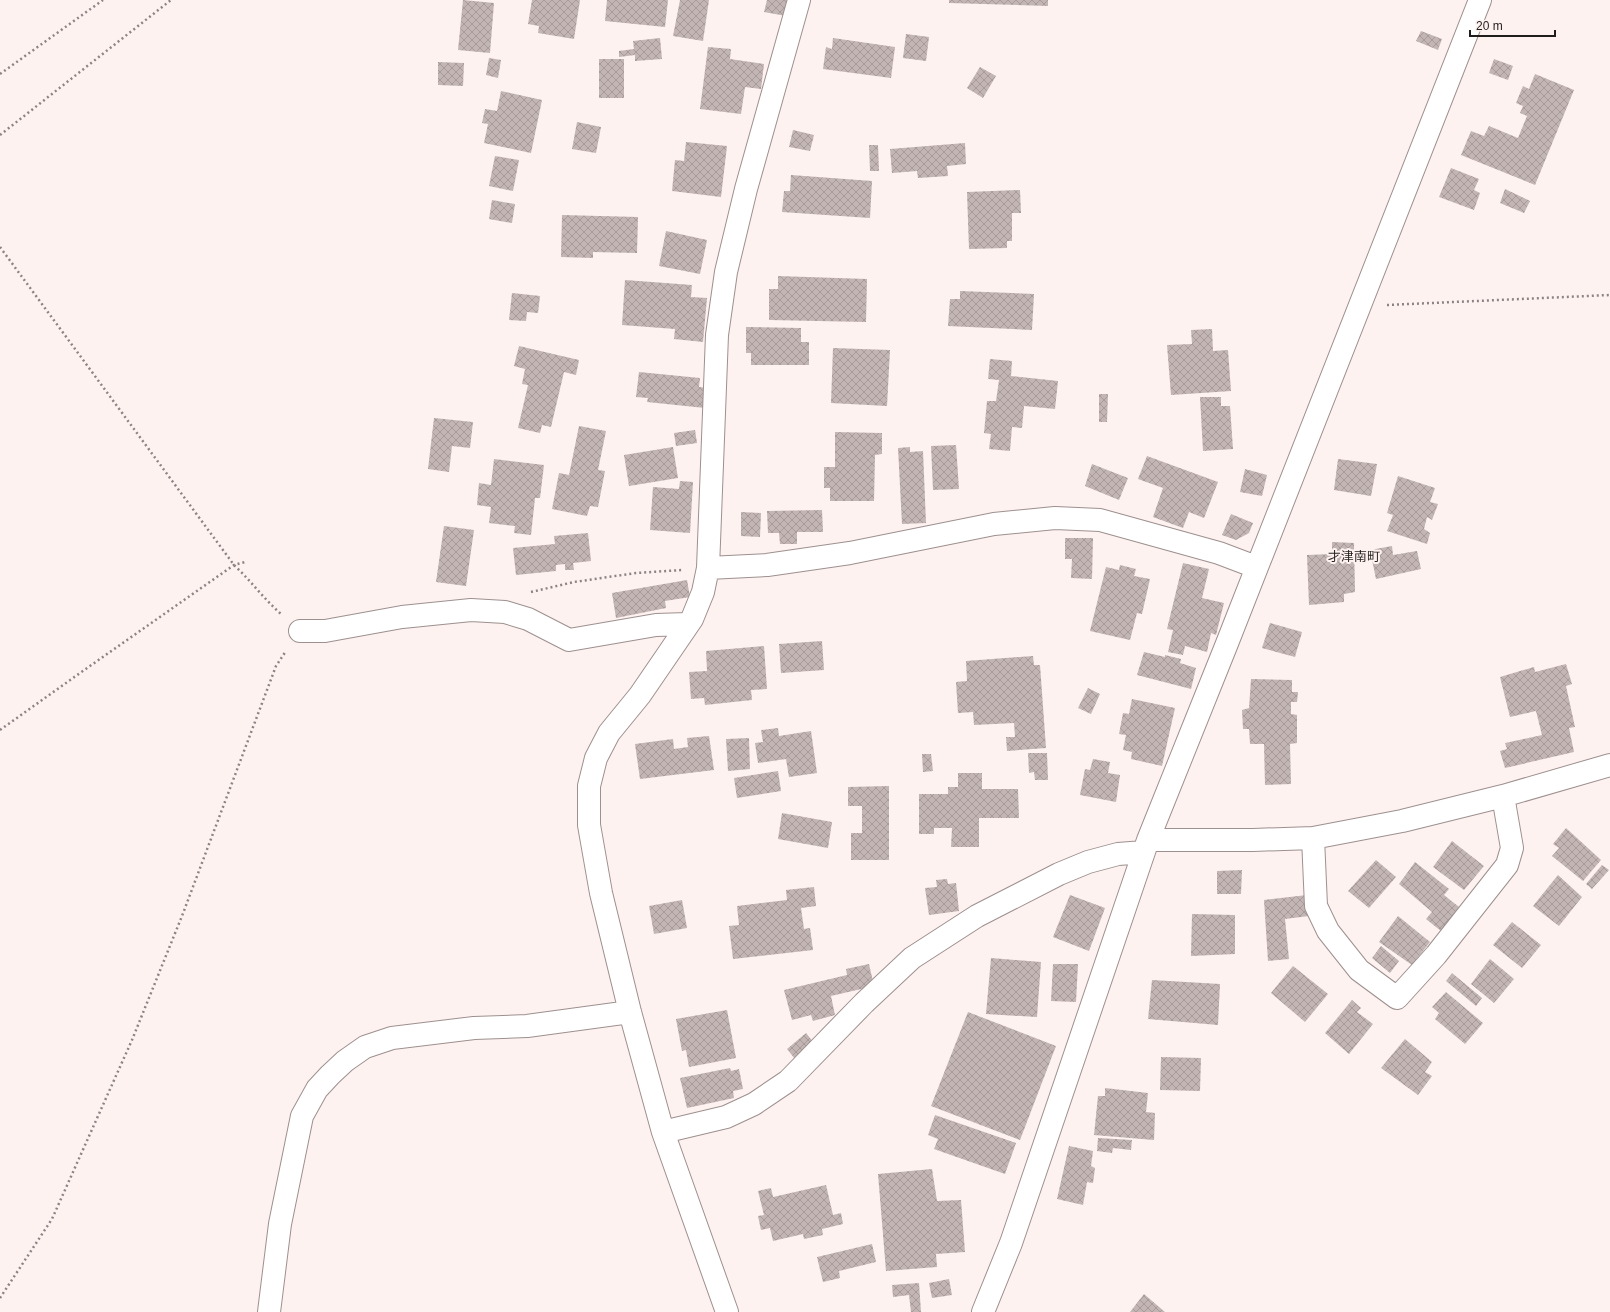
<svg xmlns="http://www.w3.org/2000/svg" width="1610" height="1312" viewBox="0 0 1610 1312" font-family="Arial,'Noto Sans JP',sans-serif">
  <defs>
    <pattern id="building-cross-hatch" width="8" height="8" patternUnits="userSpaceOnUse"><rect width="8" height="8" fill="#c3b5b4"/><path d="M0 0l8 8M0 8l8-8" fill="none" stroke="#a79b9a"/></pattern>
  </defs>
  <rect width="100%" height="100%" fill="#fef2f1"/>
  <path fill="url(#building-cross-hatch)" d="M 463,0 L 494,3 L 490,53 L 458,50 Z
    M 532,0 L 580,0 L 574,39 L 538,33 L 539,26 L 528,24 Z
    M 607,0 L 668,0 L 665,27 L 605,21 Z
    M 680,0 L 709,0 L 703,41 L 673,36 Z
    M 767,0 L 790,0 L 786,16 L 764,12 Z
    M 949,0 L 1048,0 L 1048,6 L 949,3 Z
    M 1421,31 L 1442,39 L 1438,50 L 1416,41 Z
    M 906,34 L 929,37 L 926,61 L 903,58 Z
    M 660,38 L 662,59 L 635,61 L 635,55 L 619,57 L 619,51 L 634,49 L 633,41 Z
    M 833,38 L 895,47 L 891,78 L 823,69 L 826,47 L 832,49 Z
    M 708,47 L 731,49 L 730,59 L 764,64 L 761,89 L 745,87 L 741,114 L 700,109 Z
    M 489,58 L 501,60 L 498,78 L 486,75 Z
    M 599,59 L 624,59 L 624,98 L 599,98 Z
    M 1494,59 L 1513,66 L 1508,80 L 1489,73 Z
    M 438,62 L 464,63 L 463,86 L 438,85 Z
    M 980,67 L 996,76 L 983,98 L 967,88 Z
    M 1535,74 L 1574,90 L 1535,185 L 1461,155 L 1471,131 L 1484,136 L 1489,126 L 1518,138 L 1527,116 L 1520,113 L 1523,106 L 1516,103 L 1523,86 L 1529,89 Z
    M 501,91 L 542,100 L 531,153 L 484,143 L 488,124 L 482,123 L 485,109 L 497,111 Z
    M 577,122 L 601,127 L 596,153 L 572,149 Z
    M 793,130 L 814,135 L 810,151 L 789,147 Z
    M 686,142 L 727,146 L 721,197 L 672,191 L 675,160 L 684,161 Z
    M 965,143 L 966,164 L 947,166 L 948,176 L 918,178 L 917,171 L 892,173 L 890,149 Z
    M 869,145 L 878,145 L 879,171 L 870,171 Z
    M 495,156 L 519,160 L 513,191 L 489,186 Z
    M 1451,168 L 1479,179 L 1474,190 L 1480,193 L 1474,210 L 1439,197 Z
    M 791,175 L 872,181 L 870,218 L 782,212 L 784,191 L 790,191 Z
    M 1505,189 L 1530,201 L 1524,213 L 1500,203 Z
    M 1020,190 L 1021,213 L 1012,213 L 1012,241 L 1007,241 L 1007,248 L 969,249 L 967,192 Z
    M 492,200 L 515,204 L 512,223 L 489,219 Z
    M 562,215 L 638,217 L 637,253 L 593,252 L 593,258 L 561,257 Z
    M 666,231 L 707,240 L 700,274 L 659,266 Z
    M 778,276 L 867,279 L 866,322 L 769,320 L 769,289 L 778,289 Z
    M 625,280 L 692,285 L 691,297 L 707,298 L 703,342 L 674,339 L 675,329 L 622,325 Z
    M 960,291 L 1034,294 L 1032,330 L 948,326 L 950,299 L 960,299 Z
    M 512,293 L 540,296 L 538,313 L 527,312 L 526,321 L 509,320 Z
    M 746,327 L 801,328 L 801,342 L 809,342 L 809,365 L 751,365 L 751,353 L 746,353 Z
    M 1212,329 L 1213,351 L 1228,350 L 1231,391 L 1171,395 L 1167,345 L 1192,344 L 1191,330 Z
    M 519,346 L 579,360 L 576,375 L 564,372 L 551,427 L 542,425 L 540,433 L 518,428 L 528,385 L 522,384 L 525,369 L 514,366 Z
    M 833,348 L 890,350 L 887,406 L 831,403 Z
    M 990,359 L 1012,361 L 1011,376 L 1058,381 L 1055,409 L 1024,406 L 1022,428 L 1012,427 L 1010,451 L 989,449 L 991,434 L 984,433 L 987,401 L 996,401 L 999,380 L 988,379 Z
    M 639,372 L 700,378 L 699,387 L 707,388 L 705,408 L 647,402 L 648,398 L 636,397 Z
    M 1099,394 L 1108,394 L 1107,422 L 1099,422 Z
    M 1200,397 L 1221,397 L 1221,406 L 1230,406 L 1233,449 L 1203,451 Z
    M 434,418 L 473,422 L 470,448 L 452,446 L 449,472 L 428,469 Z
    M 579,426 L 606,431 L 598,470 L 605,471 L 598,507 L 590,506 L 587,516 L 552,509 L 559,473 L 569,475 Z
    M 695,430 L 697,443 L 676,446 L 674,433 Z
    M 835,432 L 882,433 L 882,454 L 875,455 L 874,501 L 830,501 L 830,488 L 824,488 L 824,467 L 835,467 Z
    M 956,445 L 959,489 L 933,490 L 931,446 Z
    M 673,447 L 678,478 L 629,486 L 624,455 Z
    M 910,447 L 910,452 L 923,451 L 926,523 L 902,524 L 898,448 Z
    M 1147,456 L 1218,482 L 1204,518 L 1189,512 L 1183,528 L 1153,517 L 1163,488 L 1138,479 Z
    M 494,459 L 544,465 L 540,498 L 535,498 L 531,535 L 514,533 L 515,526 L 489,523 L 491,507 L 477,505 L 479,483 L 491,485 Z
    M 1338,459 L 1377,464 L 1371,496 L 1334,490 Z
    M 1092,464 L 1128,478 L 1119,500 L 1085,486 Z
    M 1245,469 L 1267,475 L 1262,496 L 1240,492 Z
    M 1398,476 L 1435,488 L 1430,502 L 1438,504 L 1432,520 L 1427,517 L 1424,529 L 1430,533 L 1427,544 L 1387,531 L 1393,515 L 1387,513 Z
    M 680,481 L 693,482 L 690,533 L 650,530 L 653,487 L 679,489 Z
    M 822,510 L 823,532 L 797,532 L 797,544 L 780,544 L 779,533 L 768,533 L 767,511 Z
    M 741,512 L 761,513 L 760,537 L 741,536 Z
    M 1231,514 L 1253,523 L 1249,533 L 1236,540 L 1222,535 Z
    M 444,526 L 474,530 L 466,586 L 436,582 Z
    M 588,533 L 591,561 L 573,563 L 574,570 L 565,570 L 565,564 L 556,565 L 556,571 L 516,575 L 513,548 L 555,544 L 554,536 Z
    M 1065,538 L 1093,538 L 1092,579 L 1071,578 L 1072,559 L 1065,559 Z
    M 1332,542 L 1354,543 L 1355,592 L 1344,594 L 1344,602 L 1309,605 L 1307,555 L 1332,554 Z
    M 1392,546 L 1393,555 L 1417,551 L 1421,569 L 1376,579 L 1370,550 Z
    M 1183,563 L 1209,569 L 1202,598 L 1224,603 L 1216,635 L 1211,633 L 1207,652 L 1185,646 L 1183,655 L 1168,652 L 1173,630 L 1167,629 Z
    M 1120,565 L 1136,569 L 1134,576 L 1150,579 L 1142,614 L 1137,613 L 1130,640 L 1090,631 L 1106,567 L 1119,570 Z
    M 687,580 L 690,597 L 665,601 L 666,608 L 616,618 L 612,593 Z
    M 1270,623 L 1302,632 L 1295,657 L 1262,648 Z
    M 822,641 L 824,670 L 781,673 L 779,644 Z
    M 764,646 L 767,689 L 751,690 L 752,700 L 705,705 L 704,698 L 691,699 L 689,672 L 707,671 L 706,651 Z
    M 1144,652 L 1165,657 L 1165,655 L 1181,659 L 1180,663 L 1196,668 L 1191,689 L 1137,675 Z
    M 1033,656 L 1034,665 L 1040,665 L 1046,748 L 1007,751 L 1006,737 L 1015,737 L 1014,723 L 974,725 L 973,712 L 958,713 L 956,682 L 967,681 L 966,661 Z
    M 1566,664 L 1572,684 L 1566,686 L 1575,727 L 1569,728 L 1574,752 L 1505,768 L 1500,751 L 1507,749 L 1505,743 L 1542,735 L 1536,711 L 1510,717 L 1500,677 L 1534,667 L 1535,672 Z
    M 1251,679 L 1292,680 L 1292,692 L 1298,692 L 1297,702 L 1291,702 L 1291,714 L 1297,715 L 1297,743 L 1290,744 L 1291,784 L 1265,785 L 1264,744 L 1250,744 L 1249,729 L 1243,729 L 1242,710 L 1249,708 Z
    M 1088,688 L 1100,694 L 1091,714 L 1078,708 Z
    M 1132,699 L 1175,708 L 1162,766 L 1131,759 L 1132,752 L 1123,750 L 1126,735 L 1119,734 L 1123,713 L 1129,714 Z
    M 778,728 L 779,736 L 811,731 L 817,773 L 789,777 L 786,759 L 758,763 L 755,743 L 763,742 L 761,730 Z
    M 709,736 L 714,770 L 640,779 L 635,744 L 673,739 L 674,749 L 688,747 L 687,738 Z
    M 749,738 L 750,769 L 728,771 L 726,739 Z
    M 1028,753 L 1047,753 L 1048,780 L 1035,780 L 1034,772 L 1029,773 Z
    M 922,754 L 931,754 L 933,771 L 923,772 Z
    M 1093,759 L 1110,762 L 1108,773 L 1120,775 L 1116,802 L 1080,795 L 1085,769 L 1090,770 Z
    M 778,771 L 781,791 L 737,798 L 734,778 Z
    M 958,773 L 982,773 L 982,789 L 1018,789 L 1019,818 L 979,818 L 979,847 L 951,847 L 952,828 L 934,828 L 934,834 L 919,834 L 919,794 L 948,794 L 948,787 L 958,787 Z
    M 889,786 L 889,860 L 851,860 L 851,833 L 862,833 L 862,806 L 848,806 L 848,787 Z
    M 782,813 L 832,822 L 828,848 L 778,839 Z
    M 1566,828 L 1601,860 L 1583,881 L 1552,856 L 1559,848 L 1553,844 Z
    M 1452,841 L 1484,866 L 1464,890 L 1433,867 Z
    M 1376,860 L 1396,877 L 1369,908 L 1348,891 Z
    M 1415,862 L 1449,889 L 1444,895 L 1459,907 L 1441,931 L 1426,919 L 1432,912 L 1399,884 Z
    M 1602,865 L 1609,870 L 1592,889 L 1586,884 Z
    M 1242,870 L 1241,894 L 1217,894 L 1217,871 Z
    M 1558,875 L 1582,897 L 1559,926 L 1533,906 Z
    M 947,879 L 948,884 L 956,883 L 959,911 L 929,915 L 925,888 L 937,887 L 936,880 Z
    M 814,887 L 816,906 L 801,908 L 804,929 L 810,928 L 813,950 L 733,959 L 729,926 L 739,925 L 737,906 L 787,900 L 786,890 Z
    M 1070,895 L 1105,908 L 1089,951 L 1053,937 Z
    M 1307,895 L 1309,916 L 1285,919 L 1289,959 L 1268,961 L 1264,900 Z
    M 682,900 L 687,928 L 654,934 L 649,906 Z
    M 1192,914 L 1235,915 L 1235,954 L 1191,956 Z
    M 1398,916 L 1430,942 L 1412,965 L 1379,942 Z
    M 1512,922 L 1541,945 L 1522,968 L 1493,945 Z
    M 1381,946 L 1399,961 L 1390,973 L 1372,958 Z
    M 991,958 L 1041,962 L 1037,1017 L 986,1014 Z
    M 1490,959 L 1514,979 L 1494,1003 L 1471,984 Z
    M 869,964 L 874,986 L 831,996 L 835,1015 L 813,1021 L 811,1015 L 792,1020 L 784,990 L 847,975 L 846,969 Z
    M 1053,964 L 1078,964 L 1076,1002 L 1051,1001 Z
    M 1293,966 L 1328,994 L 1305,1022 L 1271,993 Z
    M 1452,973 L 1482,998 L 1476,1006 L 1446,981 Z
    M 1152,980 L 1220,984 L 1218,1025 L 1148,1019 Z
    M 1446,992 L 1483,1023 L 1465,1044 L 1435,1019 L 1439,1013 L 1432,1007 Z
    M 1352,1000 L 1361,1008 L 1357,1012 L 1373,1024 L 1349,1054 L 1325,1033 Z
    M 727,1010 L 736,1058 L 689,1067 L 686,1050 L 682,1051 L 676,1019 Z
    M 968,1012 L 1056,1046 L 1020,1140 L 931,1106 Z
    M 806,1033 L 814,1043 L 795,1059 L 787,1049 Z
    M 1405,1039 L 1432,1062 L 1425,1072 L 1432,1076 L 1418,1095 L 1381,1068 Z
    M 1161,1057 L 1201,1058 L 1200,1091 L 1160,1090 Z
    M 730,1068 L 731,1071 L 739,1069 L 743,1089 L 733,1091 L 734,1098 L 687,1108 L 680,1078 Z
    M 1105,1088 L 1148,1093 L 1146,1112 L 1155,1113 L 1154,1140 L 1094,1135 L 1098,1096 L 1105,1096 Z
    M 935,1115 L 1016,1143 L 1005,1174 L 934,1149 L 938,1139 L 928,1135 Z
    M 1098,1138 L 1132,1140 L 1131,1150 L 1113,1148 L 1112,1153 L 1097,1151 Z
    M 1069,1146 L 1093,1151 L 1091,1166 L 1095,1168 L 1093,1183 L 1087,1182 L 1083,1205 L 1057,1199 Z
    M 932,1169 L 937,1201 L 961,1200 L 965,1252 L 936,1254 L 937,1267 L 886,1271 L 878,1174 Z
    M 826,1185 L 833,1215 L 841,1213 L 843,1224 L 822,1229 L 823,1235 L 804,1239 L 803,1234 L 773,1241 L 770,1228 L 761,1230 L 758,1216 L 764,1215 L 758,1191 L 771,1188 L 773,1197 Z
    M 872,1244 L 876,1262 L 839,1271 L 840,1278 L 823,1282 L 817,1257 Z
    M 949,1279 L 952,1295 L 932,1298 L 929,1283 Z
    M 919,1283 L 921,1312 L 911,1312 L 909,1295 L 893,1297 L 892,1285 Z
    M 1144,1294 L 1165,1312 L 1130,1312 Z"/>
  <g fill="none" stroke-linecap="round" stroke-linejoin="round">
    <g stroke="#9d908f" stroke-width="24">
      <path id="minor" d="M 708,568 L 767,565 L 850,553 L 994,524 L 1055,518 L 1100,520 L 1219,553 L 1256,567
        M 300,631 L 325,631 L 402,617 L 471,610 L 505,612 L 528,619 L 569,640 L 656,625 L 687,624
        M 1313,838 L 1316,906 L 1328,931 L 1359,970 L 1397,998 L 1436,955 L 1507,865 L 1512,848 L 1503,796
        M 1148,840 L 1253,840 L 1313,838 L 1402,821 L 1503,796 L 1610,765
        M 663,1132 L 726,1117 L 754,1104 L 788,1081 L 864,1003 L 912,958 L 977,916 L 1059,874 L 1088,862 L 1118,854 L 1144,852
        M 269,1312 L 280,1224 L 302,1116 L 317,1089 L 330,1075 L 345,1061 L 365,1047 L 392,1038 L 474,1028 L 527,1026 L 630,1012
        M 727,1312 L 663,1132 L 630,1012 L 601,893 L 589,825 L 589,786 L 596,758 L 609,733 L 640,695 L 692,619 L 703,592 L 708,568 L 717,335 L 726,272 L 746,189 L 799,0
        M 983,1312 L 1011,1243 L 1148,840 L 1226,646 L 1480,0"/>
    </g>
    <path stroke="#8c8484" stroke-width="2.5" stroke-dasharray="2 3" stroke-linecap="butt" d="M 0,74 L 103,0
      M 0,135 L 171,0
      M 0,247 L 234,565 C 251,581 264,599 281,614
      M 1387,305 L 1610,295
      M 531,592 L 574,582 L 636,573 L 682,570
      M 0,730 L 80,673 L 234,565 L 245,562
      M 0,1298 L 52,1219 L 132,1040 L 182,916 L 276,666 L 286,651"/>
    <use href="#minor" stroke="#fff" stroke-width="22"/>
  </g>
  <g text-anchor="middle" stroke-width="4" stroke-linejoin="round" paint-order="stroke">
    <g font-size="13" fill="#221d1d" stroke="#fef2f1">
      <text x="1354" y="561">才津南町</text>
    </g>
  </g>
  <path d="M1470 30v6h85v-6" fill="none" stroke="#221d1d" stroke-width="2"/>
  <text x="1476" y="30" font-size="12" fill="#221d1d" stroke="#fef2f1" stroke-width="3" paint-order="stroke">20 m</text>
</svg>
